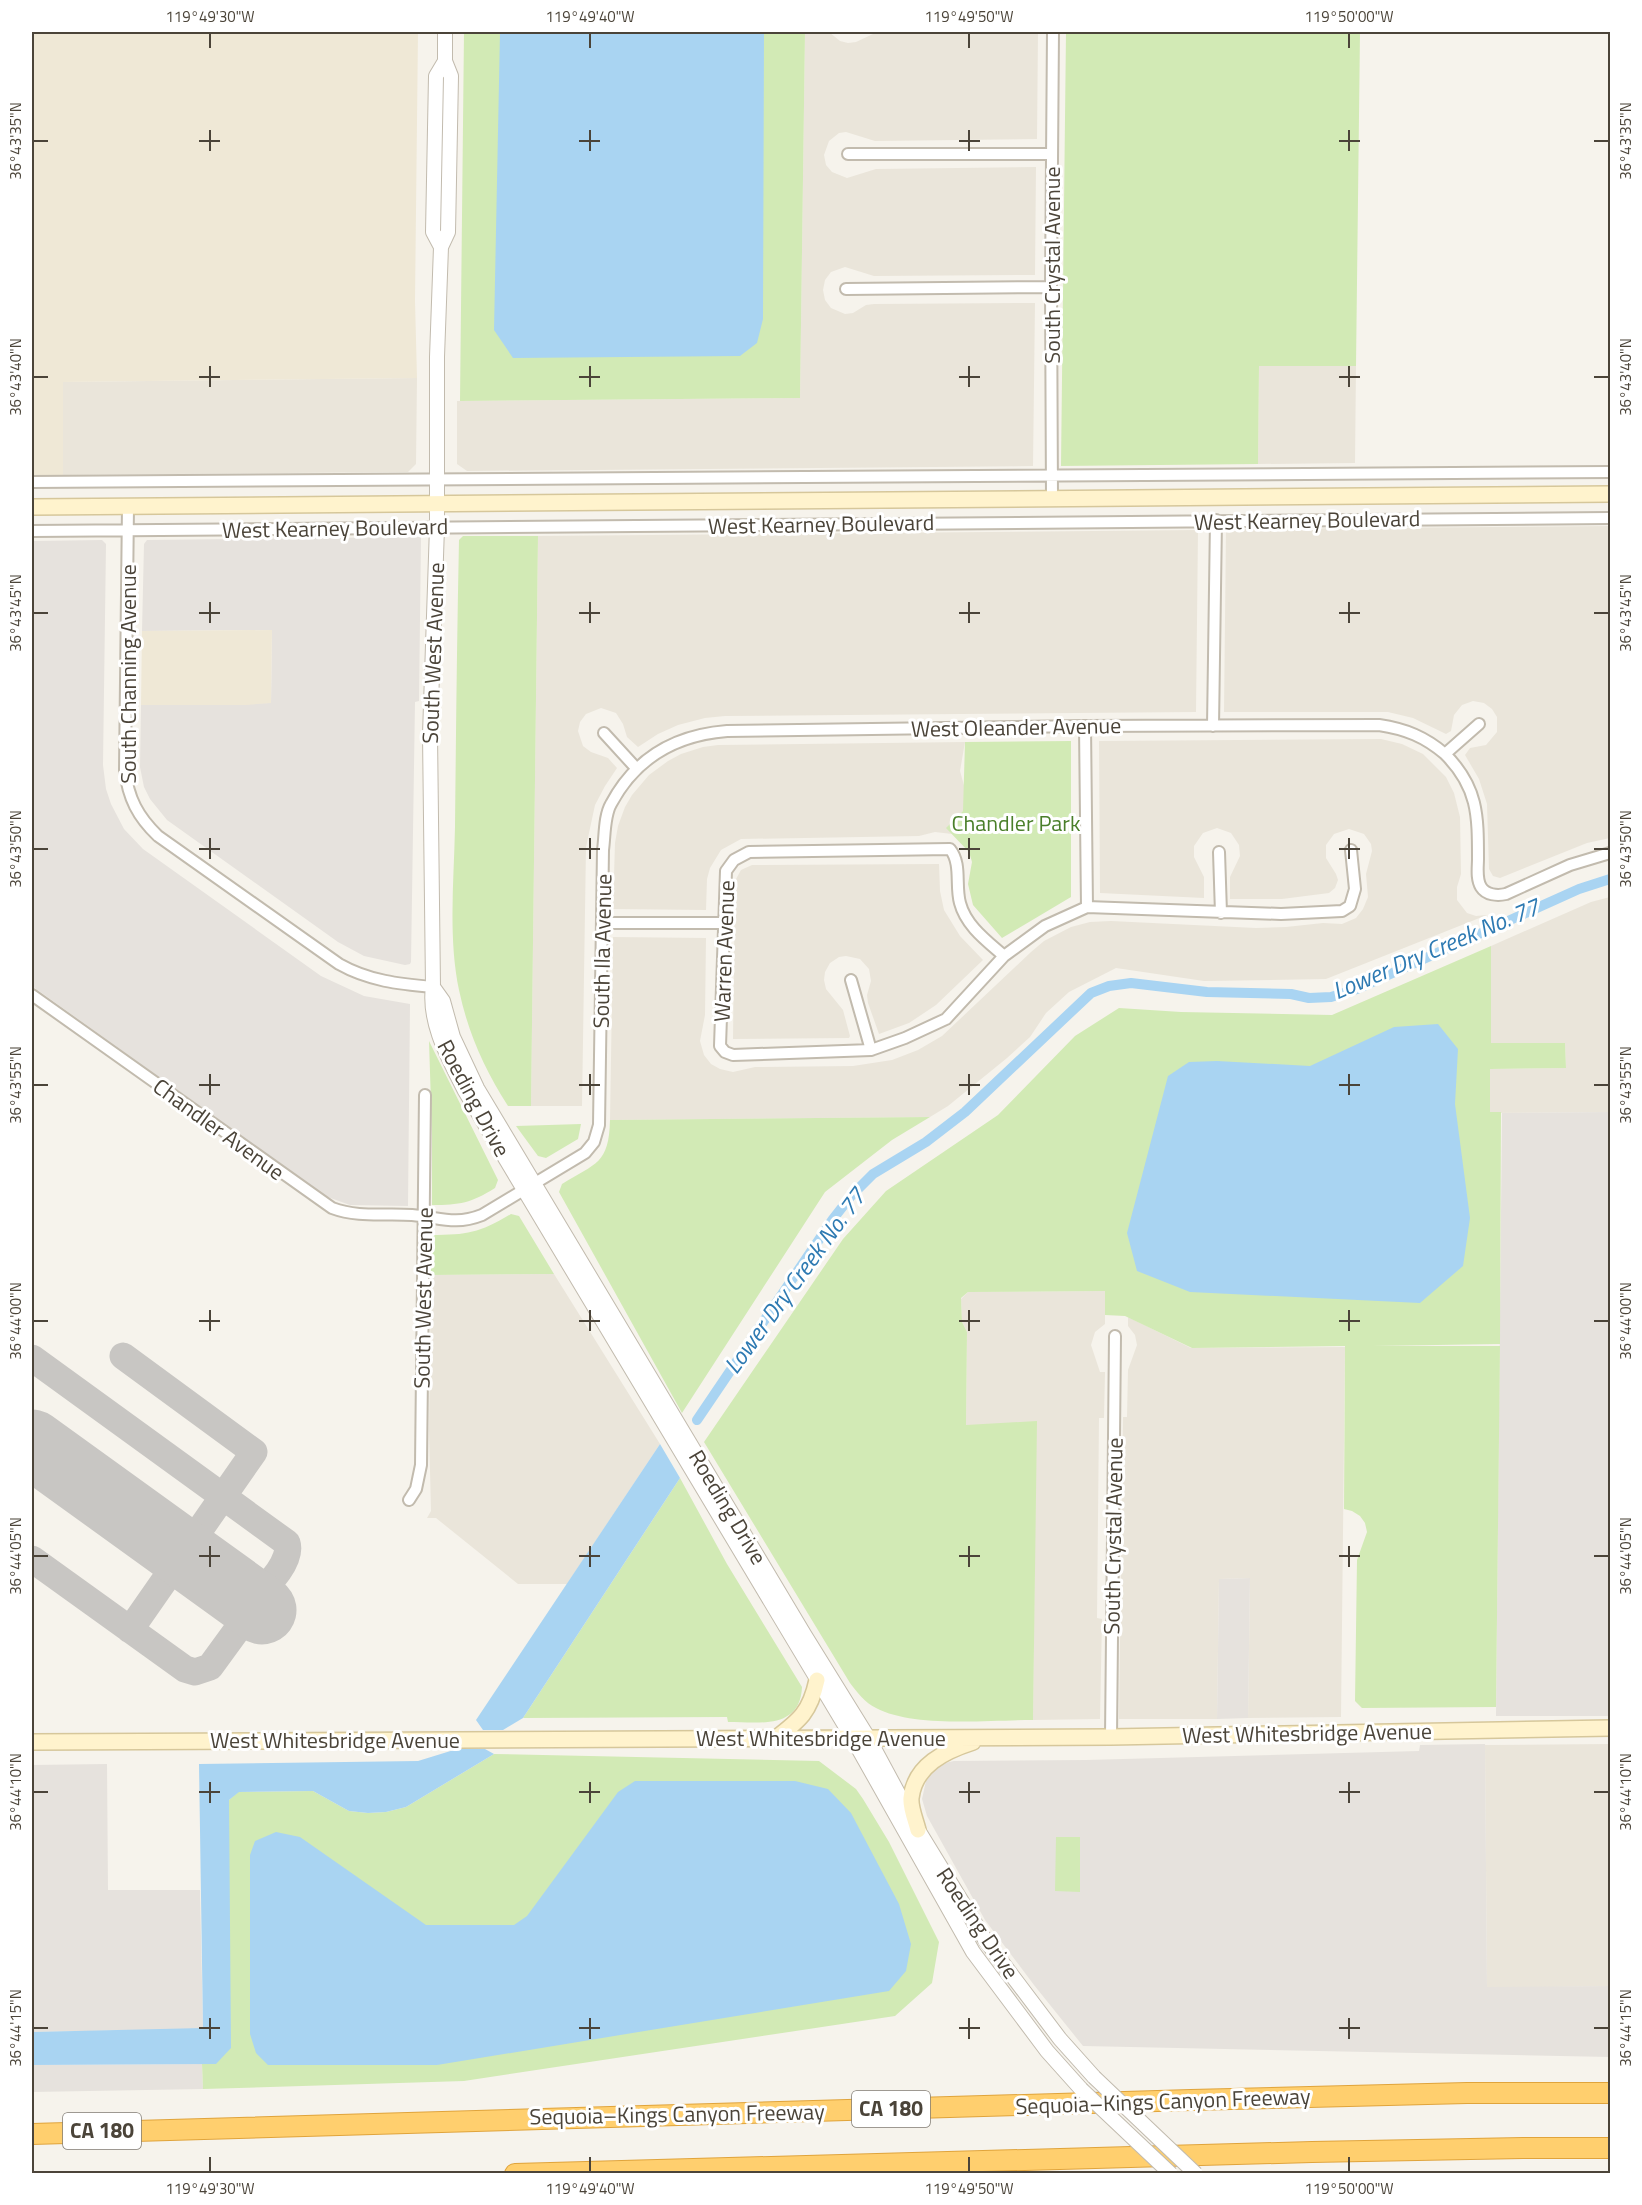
<svg xmlns="http://www.w3.org/2000/svg" width="1642" height="2205" viewBox="0 0 1642 2205" font-family="'Titillium Web',sans-serif">
  <rect width="100%" height="100%" fill="#f6f3ec"/>
  <path fill="#eae5da" d="M 805,32 L 829,32 L 840,41 L 848,43 L 856,42 L 873,34 L 1038,32 L 1037,139 L 875,141 L 846,132 L 839,133 L 829,141 L 824,155 L 826,165 L 832,172 L 847,178 L 876,169 L 1036,167 L 1035,275 L 874,276 L 845,267 L 831,272 L 825,280 L 823,290 L 825,300 L 831,308 L 845,314 L 853,313 L 866,305 L 874,304 L 1035,303 L 1033,466 L 467,471 L 457,464 L 457,401 L 800,398 Z
    M 1259,366 L 1356,366 L 1355,463 L 1258,464 Z
    M 417,378 L 416,464 L 408,472 L 63,475 L 62,382 Z
    M 1610,526 L 1610,838 L 1587,843 L 1500,878 L 1493,876 L 1489,869 L 1487,804 L 1479,779 L 1465,755 L 1470,748 L 1486,745 L 1497,732 L 1497,717 L 1492,709 L 1484,703 L 1473,701 L 1462,705 L 1454,715 L 1451,731 L 1446,734 L 1413,718 L 1388,712 L 1224,712 L 1226,529 Z
    M 1198,530 L 1196,712 L 725,716 L 705,718 L 678,725 L 658,734 L 638,747 L 627,737 L 623,724 L 616,713 L 601,708 L 586,714 L 580,722 L 578,731 L 583,746 L 591,752 L 608,758 L 617,768 L 605,786 L 595,805 L 586,847 L 582,1106 L 531,1106 L 538,536 Z
    M 1381,739 L 1402,744 L 1423,754 L 1446,777 L 1454,793 L 1460,817 L 1461,874 L 1457,887 L 1457,900 L 1467,913 L 1476,916 L 1487,915 L 1326,979 L 1204,981 L 1116,968 L 1069,992 L 1046,1013 L 1030,1037 L 1007,1058 L 948,1106 L 930,1117 L 610,1120 L 613,937 L 706,938 L 705,1015 L 700,1041 L 704,1055 L 711,1064 L 720,1069 L 733,1072 L 755,1067 L 853,1066 L 892,1060 L 918,1050 L 942,1036 L 1031,952 L 1044,941 L 1071,927 L 1090,922 L 1111,921 L 1256,928 L 1286,927 L 1323,923 L 1342,924 L 1356,918 L 1363,909 L 1368,897 L 1366,874 L 1372,851 L 1371,844 L 1364,834 L 1349,829 L 1334,834 L 1326,845 L 1326,858 L 1336,874 L 1338,880 L 1335,888 L 1329,893 L 1282,899 L 1230,899 L 1230,877 L 1240,856 L 1239,845 L 1231,833 L 1217,828 L 1203,833 L 1194,846 L 1194,857 L 1204,877 L 1204,898 L 1100,893 L 1099,741 Z
    M 965,742 L 960,771 L 965,789 L 964,810 L 947,828 L 952,834 L 935,832 L 919,836 L 741,839 L 721,850 L 710,868 L 707,879 L 706,910 L 613,909 L 615,843 L 618,826 L 625,807 L 632,795 L 649,775 L 668,761 L 681,754 L 703,747 L 718,745 Z
    M 939,864 L 940,891 L 944,910 L 960,936 L 983,960 L 936,1005 L 909,1023 L 879,1034 L 868,1003 L 867,995 L 871,981 L 869,969 L 860,959 L 846,956 L 839,957 L 830,963 L 825,972 L 824,980 L 826,989 L 843,1010 L 850,1036 L 849,1038 L 733,1039 L 735,884 L 736,879 L 741,870 L 752,865 Z
    M 1610,897 L 1610,1112 L 1489,1113 L 1489,1069 L 1566,1068 L 1565,1043 L 1490,1044 L 1491,946 L 1591,902 Z
    M 554,1274 L 660,1444 L 567,1584 L 518,1584 L 436,1518 L 427,1518 L 431,1511 L 429,1430 L 431,1275 Z
    M 1105,1291 L 1105,1324 L 1095,1332 L 1091,1345 L 1100,1372 L 1105,1372 L 1104,1418 L 1099,1418 L 1097,1618 L 1102,1619 L 1100,1719 L 1033,1720 L 1036,1425 L 966,1425 L 967,1332 L 962,1322 L 961,1299 L 968,1292 Z
    M 1128,1317 L 1191,1348 L 1345,1347 L 1341,1717 L 1248,1718 L 1250,1578 L 1219,1579 L 1217,1719 L 1119,1719 L 1123,1417 L 1127,1417 L 1128,1370 L 1137,1345 L 1135,1335 L 1128,1326 Z
    M 1610,1744 L 1610,1986 L 1487,1988 L 1485,1745 Z"/>
  <path fill="#e6e2dd" d="M 421,537 L 419,701 L 415,702 L 411,962 L 410,964 L 405,965 L 364,956 L 338,942 L 167,820 L 150,799 L 144,787 L 140,767 L 141,705 L 271,703 L 272,630 L 142,631 L 144,544 L 147,540 Z
    M 102,540 L 106,544 L 103,765 L 106,789 L 111,804 L 124,829 L 143,849 L 321,976 L 364,996 L 410,1004 L 408,1206 L 350,1205 L 325,1196 L 32,986 L 32,541 Z
    M 1610,1112 L 1610,1716 L 1496,1716 L 1502,1113 Z
    M 1250,1578 L 1248,1718 L 1217,1719 L 1219,1579 Z
    M 1485,1744 L 1487,1987 L 1610,1986 L 1610,2057 L 1083,2046 L 1034,1985 L 985,1920 L 927,1816 L 922,1799 L 926,1781 L 931,1773 L 945,1763 L 954,1761 L 1086,1760 L 1419,1751 L 1420,1745 Z
    M 107,1764 L 108,1890 L 200,1890 L 203,2029 L 32,2032 L 32,1765 Z
    M 202,2064 L 203,2089 L 32,2092 L 32,2065 Z"/>
  <path fill="#efe8d6" d="M 32,32 L 418,32 L 415,301 L 417,378 L 63,382 L 63,475 L 32,475 Z
    M 272,630 L 271,703 L 246,705 L 141,705 L 142,631 Z"/>
  <path fill="#d2eab5" d="M 464,32 L 805,32 L 800,398 L 460,401 Z
    M 1066,32 L 1360,32 L 1356,366 L 1259,366 L 1258,464 L 1061,466 Z
    M 463,536 L 538,536 L 531,1106 L 508,1106 C 485,1070 468,1033 459,990 C 448,937 454,880 455,827 C 456,731 457,636 459,540 Z
    M 1071,741 L 1071,897 L 1002,938 L 973,905 L 968,884 L 972,862 L 969,852 L 946,828 L 963,811 L 965,742 Z
    M 1491,946 L 1491,1043 L 1565,1043 L 1566,1068 L 1490,1069 L 1490,1112 L 1501,1112 L 1500,1344 L 1373,1346 L 1500,1346 L 1496,1707 L 1362,1708 L 1355,1701 L 1357,1560 L 1367,1532 L 1365,1523 L 1360,1516 L 1352,1511 L 1344,1509 L 1345,1346 L 1192,1348 L 1125,1316 L 1105,1315 L 1105,1291 L 968,1292 L 961,1298 L 962,1322 L 967,1332 L 966,1425 L 1037,1421 L 1033,1720 C 989,1720 914,1728 876,1708 C 865,1703 857,1692 850,1683 L 704,1442 L 843,1239 L 886,1191 L 998,1115 L 1075,1036 L 1119,1008 L 1181,1012 L 1332,1015 Z
    M 429,1041 L 498,1180 L 495,1188 C 471,1203 460,1205 432,1205 L 432,1135 Z
    M 930,1117 L 892,1140 L 825,1192 L 682,1413 L 559,1192 L 562,1184 C 596,1163 609,1164 610,1120 Z
    M 581,1124 L 578,1139 L 546,1158 L 538,1156 L 516,1126 Z
    M 511,1214 L 519,1216 L 554,1274 L 431,1275 L 431,1235 C 468,1235 479,1233 511,1214 Z
    M 680,1478 L 727,1564 L 802,1687 C 800,1730 759,1722 728,1722 L 727,1717 L 523,1718 Z
    M 494,1754 L 819,1761 L 856,1789 L 863,1799 L 889,1842 L 939,1942 L 932,1983 L 895,2016 L 464,2081 L 203,2089 L 202,2064 L 216,2064 L 229,1800 L 238,1792 L 313,1791 L 349,1811 L 368,1813 L 386,1812 L 406,1807 Z
    M 1056,1837 L 1080,1837 L 1080,1892 L 1055,1891 Z"/>
  <path fill="#a9d4f2" d="M 500,32 L 764,32 L 763,319 L 757,343 L 740,356 L 513,358 L 494,330 Z
    M 1438,1024 L 1458,1049 L 1455,1104 L 1470,1218 L 1463,1266 L 1420,1303 L 1190,1292 L 1137,1271 L 1127,1233 L 1168,1076 L 1189,1062 L 1217,1061 L 1310,1066 L 1394,1027 Z
    M 660,1444 L 680,1478 L 523,1718 L 503,1730 L 483,1730 L 476,1720 Z
    M 457,1749 L 485,1749 L 494,1754 L 406,1807 L 386,1812 L 368,1813 L 349,1811 L 313,1791 L 239,1792 L 229,1800 L 231,2048 L 216,2064 L 32,2065 L 32,2032 L 203,2028 L 199,1764 L 418,1761 Z
    M 635,1781 L 795,1781 L 828,1789 L 851,1813 L 899,1904 L 911,1944 L 906,1971 L 889,1991 L 437,2065 L 268,2065 L 256,2053 L 250,2034 L 250,1855 L 255,1841 L 276,1832 L 300,1837 L 426,1925 L 514,1925 L 527,1916 L 618,1792 Z"/>
  <g fill="none" stroke-linecap="round" stroke-linejoin="round">
    <path stroke="#a9d4f2" stroke-width="10" d="M 697,1420 L 833,1219 L 851,1196 L 873,1174 L 926,1142 L 965,1112 L 1091,993 L 1109,986 L 1131,983 L 1207,992 L 1291,994 L 1309,998 L 1331,997 L 1357,989 L 1579,889 L 1610,879"/>
    <path stroke="#c8c6c3" stroke-width="27" d="M 123,1356 L 254,1452 L 130,1630
      M 32,1358 L 287,1543 C 292,1558 270,1587 256,1592 C 246,1594 237,1589 228,1585
      M 32,1559 L 185,1669 L 195,1672 L 210,1667 L 245,1619 C 249,1603 239,1595 228,1585"/>
    <path stroke="#c8c6c3" stroke-width="69" d="M 32,1444 L 262,1610"/>
    <g stroke="#c2bbae" stroke-width="14">
      <path id="minor" d="M 848,154 L 1052,154
        M 846,289 L 1051,287
        M 32,482 L 1610,472
        M 1052,498 L 1051,287 L 1053,32
        M 128,506 L 125,770 C 128,798 138,817 158,836 L 339,964 C 369,981 399,984 433,987
        M 32,531 L 1610,518
        M 1479,724 L 1445,754 C 1478,787 1478,815 1478,859 C 1478,867 1476,879 1481,887 C 1486,895 1497,896 1506,894 L 1570,865 L 1610,853
        M 1085,726 L 1087,907
        M 1213,726 L 1216,520
        M 604,733 L 636,768
        M 1219,852 L 1221,913
        M 603,923 L 723,923
        M 1004,956 C 987,941 966,926 960,903 C 955,885 962,864 950,849 L 749,852 L 734,860 L 726,871 L 720,1046 L 725,1052 L 733,1055 L 871,1050 L 905,1038 L 946,1019 L 1004,956 L 1045,926 L 1087,907 L 1281,914 L 1342,911 L 1350,906 L 1355,889 L 1351,850
        M 851,980 L 871,1050
        M 32,995 L 332,1208 C 359,1218 384,1213 412,1215 C 439,1217 454,1226 482,1215 L 585,1153 L 594,1142 L 599,1125 L 603,850 C 605,836 604,816 611,804 C 636,757 676,735 727,731 L 1085,726 L 1379,725 C 1406,729 1425,737 1445,754
        M 409,1500 L 416,1489 L 421,1465 L 425,1095
        M 1111,1737 L 1115,1336"/>
    </g>
    <g stroke="#c2bbae" stroke-width="16">
      <path id="tertiary" d="M 445,32 L 445,61 L 451,76 L 448,232 L 441,247 L 437,357 L 437,527 L 430,734 L 433,987 C 428,1023 449,1059 465,1091 L 853,1739 L 973,1952 L 1047,2051 L 1081,2089
        M 441,247 L 433,232 L 436,76 L 445,61
        M 433,987 L 443,1001 L 453,1037 L 477,1088 L 804,1634 L 869,1739 L 918,1830 L 986,1941 L 1060,2039 L 1094,2077"/>
    </g>
    <g stroke="#d6c79b" stroke-width="18">
      <path id="secondary" d="M 32,507 L 1610,494
        M 775,1739 C 800,1720 810,1712 817,1680
        M 32,1742 L 1111,1737 L 1610,1728
        M 918,1830 C 916,1821 910,1808 911,1798 C 915,1765 945,1751 973,1742"/>
    </g>
    <g stroke="#e0a43c" stroke-width="22">
      <path id="motorway" d="M 32,2134 L 1191,2100 L 1467,2093 L 1610,2093
        M 515,2174 L 1312,2152 L 1523,2148 L 1610,2148"/>
    </g>
    <use href="#minor" stroke="#fff" stroke-width="10"/>
    <use href="#tertiary" stroke="#fff" stroke-width="14"/>
    <use href="#secondary" stroke="#fff3cd" stroke-width="15"/>
    <use href="#motorway" stroke="#ffcf6e" stroke-width="20"/>
    <g stroke="#c2bbae" stroke-width="16" stroke-linecap="butt">
      <path id="tertiary-bridge" d="M 1094,2077 L 1196,2174
        M 1081,2089 L 1171,2174"/>
    </g>
    <use href="#tertiary-bridge" stroke="#fff" stroke-width="14"/>
  </g>
  <path fill="none" stroke="#4b4439" stroke-width="2" d="M 210,33 L 210,48M 590,33 L 590,48M 969,33 L 969,48M 1349,33 L 1349,48M 210,130 L 210,151M 590,130 L 590,151M 969,130 L 969,151M 1349,130 L 1349,151M 33,141 L 48,141M 199,141 L 220,141M 579,141 L 600,141M 959,141 L 980,141M 1339,141 L 1360,141M 1594,141 L 1609,141M 210,366 L 210,387M 590,366 L 590,387M 969,366 L 969,387M 1349,366 L 1349,387M 33,377 L 48,377M 199,377 L 220,377M 579,377 L 600,377M 959,377 L 980,377M 1339,377 L 1360,377M 1594,377 L 1609,377M 210,602 L 210,623M 590,602 L 590,623M 969,602 L 969,623M 1349,602 L 1349,623M 33,613 L 48,613M 199,613 L 220,613M 579,613 L 600,613M 959,613 L 980,613M 1339,613 L 1360,613M 1594,613 L 1609,613M 210,838 L 210,859M 590,838 L 590,859M 969,838 L 969,859M 1349,838 L 1349,859M 33,849 L 48,849M 199,849 L 220,849M 579,849 L 600,849M 959,849 L 980,849M 1339,849 L 1360,849M 1594,849 L 1609,849M 210,1074 L 210,1095M 590,1074 L 590,1095M 969,1074 L 969,1095M 1349,1074 L 1349,1095M 33,1085 L 48,1085M 199,1085 L 220,1085M 579,1085 L 600,1085M 959,1085 L 980,1085M 1339,1085 L 1360,1085M 1594,1085 L 1609,1085M 210,1310 L 210,1331M 590,1310 L 590,1331M 969,1310 L 969,1331M 1349,1310 L 1349,1331M 33,1321 L 48,1321M 199,1321 L 220,1321M 579,1321 L 600,1321M 959,1321 L 980,1321M 1339,1321 L 1360,1321M 1594,1321 L 1609,1321M 210,1546 L 210,1567M 590,1546 L 590,1567M 969,1546 L 969,1567M 1349,1546 L 1349,1567M 33,1556 L 48,1556M 199,1556 L 220,1556M 579,1556 L 600,1556M 959,1556 L 980,1556M 1339,1556 L 1360,1556M 1594,1556 L 1609,1556M 210,1782 L 210,1803M 590,1782 L 590,1803M 969,1782 L 969,1803M 1349,1782 L 1349,1803M 33,1792 L 48,1792M 199,1792 L 220,1792M 579,1792 L 600,1792M 959,1792 L 980,1792M 1339,1792 L 1360,1792M 1594,1792 L 1609,1792M 210,2018 L 210,2039M 590,2018 L 590,2039M 969,2018 L 969,2039M 1349,2018 L 1349,2039M 33,2028 L 48,2028M 199,2028 L 220,2028M 579,2028 L 600,2028M 959,2028 L 980,2028M 1339,2028 L 1360,2028M 1594,2028 L 1609,2028M 210,2157 L 210,2172M 590,2157 L 590,2172M 969,2157 L 969,2172M 1349,2157 L 1349,2172"/>
  <g text-anchor="middle" stroke-width="6" stroke-linejoin="round" paint-order="stroke">
    <g fill="#fff" stroke="#817c74" stroke-width="1.5">
      <rect x="852" y="2091" width="78" height="36" rx="4.5"/>
      <rect x="63" y="2113" width="78" height="36" rx="4.5"/>
    </g>
    <g font-size="21" font-weight="bold" fill="#4b4439">
      <text x="891" y="2116">CA 180</text>
      <text x="102" y="2138">CA 180</text>
    </g>
    <g font-size="22" fill="#4b4439" stroke="#fff">
      <text transform="translate(1052 265) rotate(-90)" y="8">South Crystal Avenue</text>
      <text transform="translate(1307 520) rotate(-1)" y="8">West Kearney Boulevard</text>
      <text transform="translate(821 524) rotate(-1)" y="8">West Kearney Boulevard</text>
      <text transform="translate(335 528) rotate(-1)" y="8">West Kearney Boulevard</text>
      <text transform="translate(433 653) rotate(-88)" y="8">South West Avenue</text>
      <text transform="translate(128 674) rotate(-90)" y="8">South Channing Avenue</text>
      <text transform="translate(1016 727) rotate(-1)" y="8">West Oleander Avenue</text>
      <text transform="translate(602 951) rotate(-89)" y="8">South Ila Avenue</text>
      <text transform="translate(724 951) rotate(-88)" y="8">Warren Avenue</text>
      <text transform="translate(474 1098) rotate(62)" y="8">Roeding Drive</text>
      <text transform="translate(219 1129) rotate(36)" y="8">Chandler Avenue</text>
      <text transform="translate(423 1298) rotate(-89)" y="8">South West Avenue</text>
      <text transform="translate(728 1507) rotate(59)" y="8">Roeding Drive</text>
      <text transform="translate(1113 1536) rotate(-89)" y="8">South Crystal Avenue</text>
      <text transform="translate(1307 1733) rotate(-1)" y="8">West Whitesbridge Avenue</text>
      <text x="821" y="1746">West Whitesbridge Avenue</text>
      <text x="335" y="1748">West Whitesbridge Avenue</text>
      <text transform="translate(978 1923) rotate(56)" y="8">Roeding Drive</text>
      <text transform="translate(1163 2101) rotate(-2)" y="8">Sequoia–Kings Canyon Freeway</text>
      <text transform="translate(677 2114) rotate(-1)" y="8">Sequoia–Kings Canyon Freeway</text>
    </g>
    <g font-size="22" fill="#4a7f2a" stroke="#fff">
      <text x="1016" y="831">Chandler Park</text>
    </g>
    <g font-size="24" font-style="italic" fill="#2e7ab2" stroke="#fff">
      <text transform="translate(1436 949) rotate(-23)" y="8">Lower Dry Creek No. 77</text>
      <text transform="translate(795 1281) rotate(-54)" y="8">Lower Dry Creek No. 77</text>
    </g>
  </g>
  <rect width="1642" height="2205" fill="none" stroke="#ffffff" stroke-width="66"/>
  <rect x="33" y="33" width="1576" height="2139" fill="none" stroke="#4b4439" stroke-width="2"/>
  <g font-size="15" text-anchor="middle" fill="#4b4439">
    <text x="210" y="22">119°49'30"W</text>
    <text x="590" y="22">119°49'40"W</text>
    <text x="969" y="22">119°49'50"W</text>
    <text x="1349" y="22">119°50'00"W</text>
    <text transform="translate(1626 141) rotate(-90)" y="5">36°43'35"N</text>
    <text transform="translate(16 141) rotate(-90)" y="5">36°43'35"N</text>
    <text transform="translate(1626 377) rotate(-90)" y="5">36°43'40"N</text>
    <text transform="translate(16 377) rotate(-90)" y="5">36°43'40"N</text>
    <text transform="translate(1626 613) rotate(-90)" y="5">36°43'45"N</text>
    <text transform="translate(16 613) rotate(-90)" y="5">36°43'45"N</text>
    <text transform="translate(1626 849) rotate(-90)" y="5">36°43'50"N</text>
    <text transform="translate(16 849) rotate(-90)" y="5">36°43'50"N</text>
    <text transform="translate(1626 1085) rotate(-90)" y="5">36°43'55"N</text>
    <text transform="translate(16 1085) rotate(-90)" y="5">36°43'55"N</text>
    <text transform="translate(1626 1321) rotate(-90)" y="5">36°44'00"N</text>
    <text transform="translate(16 1321) rotate(-90)" y="5">36°44'00"N</text>
    <text transform="translate(1626 1556) rotate(-90)" y="5">36°44'05"N</text>
    <text transform="translate(16 1556) rotate(-90)" y="5">36°44'05"N</text>
    <text transform="translate(1626 1792) rotate(-90)" y="5">36°44'10"N</text>
    <text transform="translate(16 1792) rotate(-90)" y="5">36°44'10"N</text>
    <text transform="translate(1626 2028) rotate(-90)" y="5">36°44'15"N</text>
    <text transform="translate(16 2028) rotate(-90)" y="5">36°44'15"N</text>
    <text x="210" y="2194">119°49'30"W</text>
    <text x="590" y="2194">119°49'40"W</text>
    <text x="969" y="2194">119°49'50"W</text>
    <text x="1349" y="2194">119°50'00"W</text>
  </g>
</svg>
